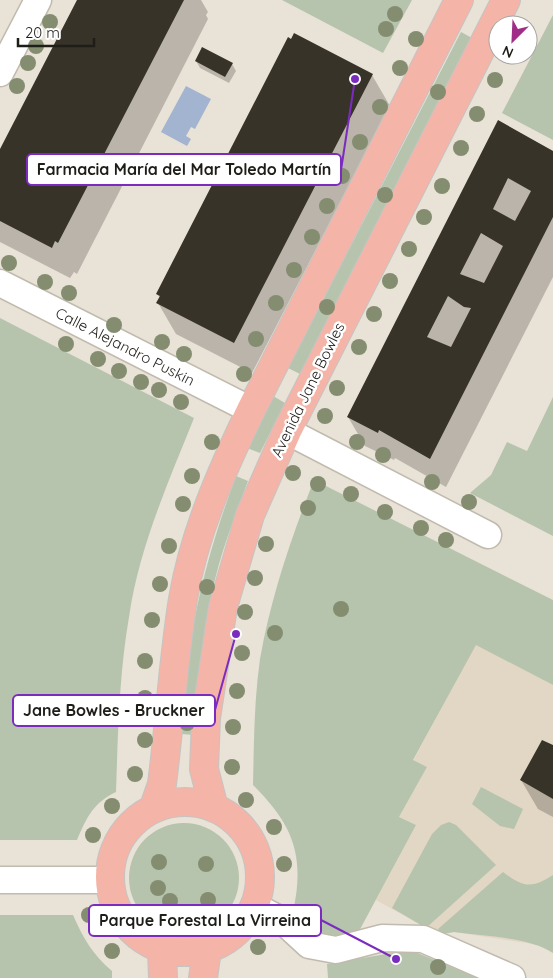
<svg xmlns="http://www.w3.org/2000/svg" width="553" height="978" viewBox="0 0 553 978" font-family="Quicksand,sans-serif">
  <rect width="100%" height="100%" fill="#e9e2d6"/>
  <path fill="#e2d6c4" d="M 476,644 L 553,685 L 553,953 L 545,947 L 527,943 L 454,932 L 437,934 L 376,900 L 416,825 L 399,817 L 427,767 L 413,761 Z"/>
  <path fill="#b6c4ad" d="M 282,0 L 412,0 L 383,53 Z
    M 553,15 L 553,140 L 502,113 Z
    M 461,32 L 472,38 L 300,374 L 288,368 Z
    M 0,318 L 194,418 C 168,483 139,548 129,617 C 119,675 118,733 116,792 C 93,803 87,817 77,840 L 0,840 Z
    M 273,396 L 285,403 L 260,453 L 247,448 Z
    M 553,397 L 553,536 L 470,493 L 491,475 L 507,442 L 527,451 Z
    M 236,476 L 248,481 C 238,508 227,536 219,564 C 203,620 198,677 195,735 L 181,734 C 186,639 203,565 236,476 Z
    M 314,480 L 553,600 L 553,685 L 476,645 L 413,760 L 427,767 L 399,817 L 416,825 L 358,933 C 324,944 316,935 293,912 C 305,856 294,826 253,785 C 254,744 254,701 260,659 C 271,597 291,538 314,480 Z
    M 481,787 L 523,809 L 514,829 L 500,826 L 472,804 Z
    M 449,822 L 456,825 L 496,865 L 426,928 L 392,908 L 432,834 L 441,825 Z
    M129 878a55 55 0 1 1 110 0a55 55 0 1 1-110 0Z
    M 503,872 C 523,887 531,889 553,875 L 553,953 C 530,937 482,936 454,932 L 443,934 L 438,929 Z
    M 0,915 L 73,915 C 83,938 93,955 112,971 L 112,978 L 0,978 Z
    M 410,950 L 479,978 L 328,978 L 327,964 Z"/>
  <path fill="#a3b4d0" d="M 186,86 L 211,99 L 195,129 L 191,127 L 186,136 L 191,139 L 187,146 L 161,132 Z"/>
  <path fill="#0003" d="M 78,0 L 201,0 L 208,12 L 206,15 L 208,19 L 77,274 L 74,272 L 70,278 L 0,242 L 0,151 Z
    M 292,41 L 372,75 L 390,106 L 252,373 L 176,334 L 158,303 L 160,298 L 157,294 Z
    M 196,61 L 232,64 L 236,71 L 229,83 L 200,68 Z
    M 499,122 L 553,151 L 553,277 L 446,487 L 395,458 L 394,460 L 365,446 L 348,417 Z
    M 553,747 L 553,817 L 538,809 L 521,780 Z"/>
  <path fill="#383329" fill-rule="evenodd" d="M 77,0 L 184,0 L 58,243 L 55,241 L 52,248 L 0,221 L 0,149 Z
    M 294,33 L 373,74 L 234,343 L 156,303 L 160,296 L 156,294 L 288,37 L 291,39 Z
    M 202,47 L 233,63 L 225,77 L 195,61 Z
    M 498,120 L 553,151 L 553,217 L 430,459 L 379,430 L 378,433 L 347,417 ZM 508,178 L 531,191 L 515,221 L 493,209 ZM 481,233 L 503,246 L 484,283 L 460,274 ZM 448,296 L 464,307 L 471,308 L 451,347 L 427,337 Z
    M 542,740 L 553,745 L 553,799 L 520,780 Z"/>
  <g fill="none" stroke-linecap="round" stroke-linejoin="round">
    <g stroke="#c1baae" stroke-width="29">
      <path id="minor" d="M 0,73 L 38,0
        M 0,283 L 251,410
        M 287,431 L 488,535
        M 0,880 L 108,880
        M 254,906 L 283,921 L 309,945 L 336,950 L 382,938 L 423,939 L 512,978"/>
    </g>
    <g stroke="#c5c4c3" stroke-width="30">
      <path id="major" d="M110 877a75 75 0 1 1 150 0a75 75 0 1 1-150 0Z
        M 154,807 L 162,784 C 170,722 173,660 183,599 C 194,533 222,470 251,410 L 459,0
        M 214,808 L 204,769 L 206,718 L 223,607 L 250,515 L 287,431 L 506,0
        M 162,950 L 163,978
        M 203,978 L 207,950"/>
    </g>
    <use href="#minor" stroke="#fff" stroke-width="26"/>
    <use href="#major" stroke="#f4b4a7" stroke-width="28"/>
  </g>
  <g fill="#848d70">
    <circle cx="395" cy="14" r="8"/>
    <circle cx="50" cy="22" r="8"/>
    <circle cx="386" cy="29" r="8"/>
    <circle cx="416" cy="39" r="8"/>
    <circle cx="36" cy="46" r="8"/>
    <circle cx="28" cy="63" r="8"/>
    <circle cx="400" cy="68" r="8"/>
    <circle cx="495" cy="80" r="8"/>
    <circle cx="17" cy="86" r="8"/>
    <circle cx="438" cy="92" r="8"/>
    <circle cx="380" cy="107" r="8"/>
    <circle cx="477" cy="114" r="8"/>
    <circle cx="360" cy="142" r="8"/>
    <circle cx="461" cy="148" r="8"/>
    <circle cx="342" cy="176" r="8"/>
    <circle cx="442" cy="186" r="8"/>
    <circle cx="385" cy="195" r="8"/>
    <circle cx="327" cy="206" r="8"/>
    <circle cx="424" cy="217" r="8"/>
    <circle cx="312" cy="237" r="8"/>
    <circle cx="409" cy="249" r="8"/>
    <circle cx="9" cy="263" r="8"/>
    <circle cx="294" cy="270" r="8"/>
    <circle cx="390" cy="281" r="8"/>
    <circle cx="45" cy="282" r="8"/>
    <circle cx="69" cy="293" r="8"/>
    <circle cx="276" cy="303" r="8"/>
    <circle cx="327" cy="307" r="8"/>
    <circle cx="374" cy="314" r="8"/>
    <circle cx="114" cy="325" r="8"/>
    <circle cx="256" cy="339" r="8"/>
    <circle cx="162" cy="342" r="8"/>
    <circle cx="66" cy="344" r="8"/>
    <circle cx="359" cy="347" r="8"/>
    <circle cx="184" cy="354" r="8"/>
    <circle cx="98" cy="359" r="8"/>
    <circle cx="119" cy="371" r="8"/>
    <circle cx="244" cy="374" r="8"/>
    <circle cx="141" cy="382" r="8"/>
    <circle cx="337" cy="388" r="8"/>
    <circle cx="159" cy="390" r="8"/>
    <circle cx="181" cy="402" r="8"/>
    <circle cx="325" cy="416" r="8"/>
    <circle cx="212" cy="442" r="8"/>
    <circle cx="357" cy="442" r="8"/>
    <circle cx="383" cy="455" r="8"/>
    <circle cx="293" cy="473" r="8"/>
    <circle cx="192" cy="476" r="8"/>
    <circle cx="432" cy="482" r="8"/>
    <circle cx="318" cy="484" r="8"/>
    <circle cx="351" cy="494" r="8"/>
    <circle cx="469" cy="502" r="8"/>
    <circle cx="183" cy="504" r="8"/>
    <circle cx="308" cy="508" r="8"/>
    <circle cx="385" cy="512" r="8"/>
    <circle cx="421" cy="528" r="8"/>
    <circle cx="446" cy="540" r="8"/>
    <circle cx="266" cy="544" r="8"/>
    <circle cx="169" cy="546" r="8"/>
    <circle cx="255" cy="578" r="8"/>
    <circle cx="160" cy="584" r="8"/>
    <circle cx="207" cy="587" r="8"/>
    <circle cx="341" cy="609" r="8"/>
    <circle cx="245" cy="612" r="8"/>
    <circle cx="152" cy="620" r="8"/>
    <circle cx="275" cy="633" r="8"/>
    <circle cx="242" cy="653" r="8"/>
    <circle cx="145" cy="661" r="8"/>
    <circle cx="237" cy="691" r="8"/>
    <circle cx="145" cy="698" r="8"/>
    <circle cx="187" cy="723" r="8"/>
    <circle cx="233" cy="727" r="8"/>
    <circle cx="145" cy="740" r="8"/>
    <circle cx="232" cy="767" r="8"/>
    <circle cx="135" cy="774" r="8"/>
    <circle cx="246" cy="800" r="8"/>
    <circle cx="112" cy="806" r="8"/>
    <circle cx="274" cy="827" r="8"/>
    <circle cx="93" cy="835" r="8"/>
    <circle cx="159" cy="862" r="8"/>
    <circle cx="206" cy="864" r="8"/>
    <circle cx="284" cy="864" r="8"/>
    <circle cx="158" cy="888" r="8"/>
    <circle cx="208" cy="900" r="8"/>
    <circle cx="170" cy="901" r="8"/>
    <circle cx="89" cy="915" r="8"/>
    <circle cx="258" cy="947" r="8"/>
    <circle cx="112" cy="951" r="8"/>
    <circle cx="438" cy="967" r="8"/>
  </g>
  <g text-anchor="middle" stroke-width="5" stroke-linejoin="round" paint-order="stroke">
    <g font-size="15" fill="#1f1d18" stroke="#fff">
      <text transform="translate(125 347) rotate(27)" y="5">Calle Alejandro Puskin</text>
      <text transform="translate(308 390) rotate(-64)" y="5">Avenida Jane Bowles</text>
    </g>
  </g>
  <path fill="none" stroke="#7b2cbf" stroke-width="2" d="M355 79L341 170M236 634L215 710M396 959L321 920"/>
  <g fill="#7b2cbf" stroke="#fff" stroke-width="2">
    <circle cx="355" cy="79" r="5"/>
    <circle cx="236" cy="634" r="5"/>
    <circle cx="396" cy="959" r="5"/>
  </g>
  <g fill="#fff" stroke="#7b2cbf" stroke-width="2">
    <rect x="27" y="154" width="314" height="31" rx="5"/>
    <rect x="13" y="695" width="202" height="31" rx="5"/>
    <rect x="89" y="905" width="232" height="31" rx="5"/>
  </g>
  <g font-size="16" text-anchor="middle" font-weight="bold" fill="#1f1d18">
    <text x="184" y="175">Farmacia María del Mar Toledo Martín</text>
    <text x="114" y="716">Jane Bowles - Bruckner</text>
    <text x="205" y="926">Parque Forestal La Virreina</text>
  </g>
  <g transform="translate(513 40) rotate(204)"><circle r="24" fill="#ffffff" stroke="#a5a5a3"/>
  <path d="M0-4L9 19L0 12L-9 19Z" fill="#a02c87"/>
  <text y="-8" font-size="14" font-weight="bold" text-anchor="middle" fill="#1f1d18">N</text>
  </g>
  <path d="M18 38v8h76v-8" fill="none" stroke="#1f1d18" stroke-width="2.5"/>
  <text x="25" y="38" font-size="15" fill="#1f1d18" stroke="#ffffff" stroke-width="4" paint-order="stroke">20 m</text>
</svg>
